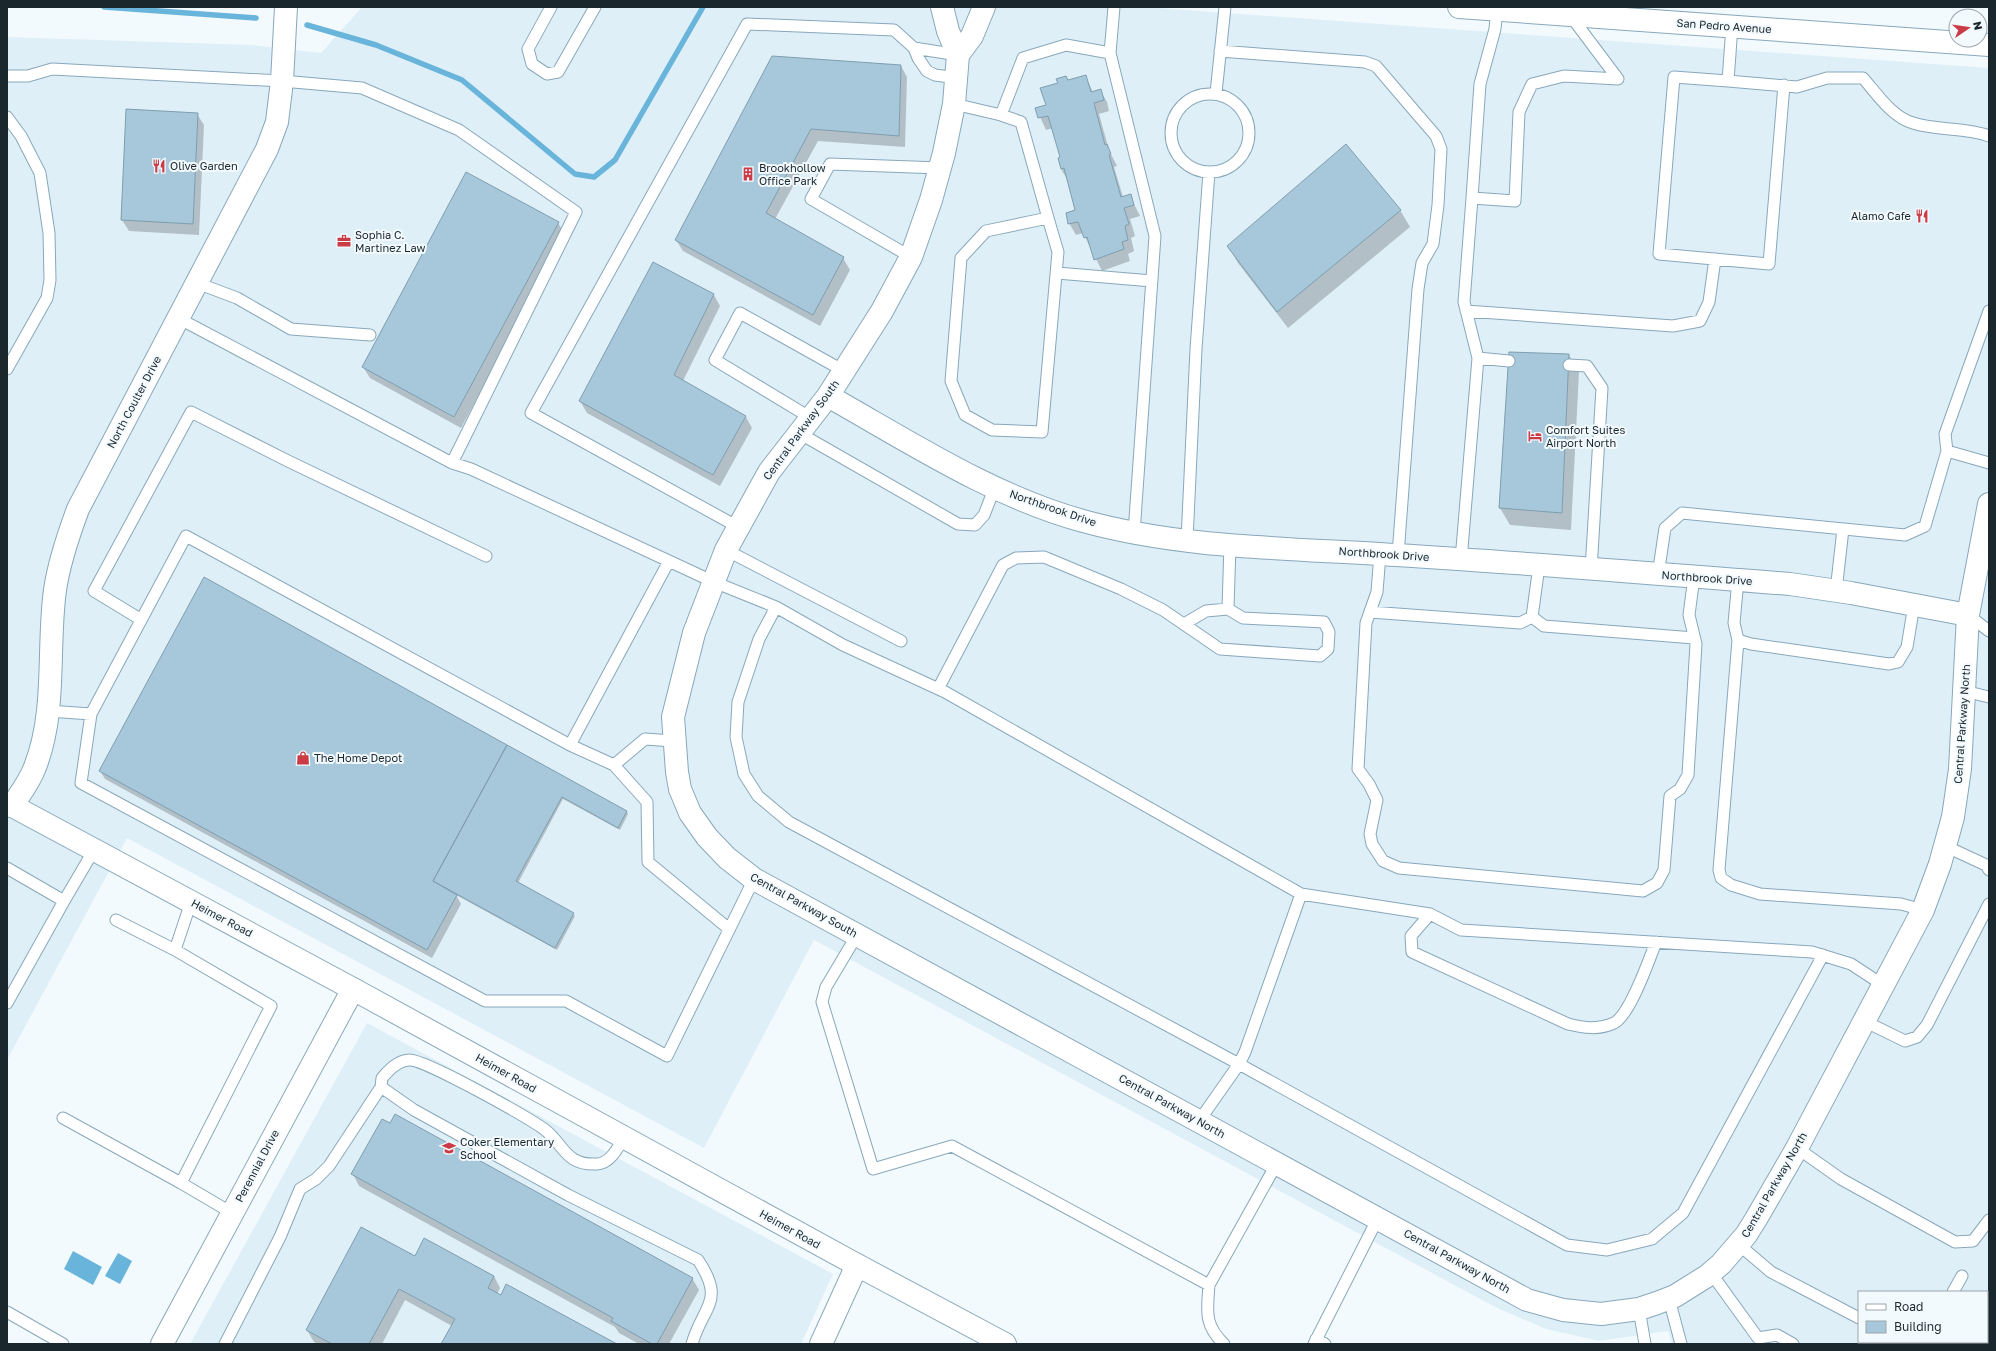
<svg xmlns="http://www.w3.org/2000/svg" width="1996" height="1351" viewBox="0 0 1996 1351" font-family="'Golos Text',sans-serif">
  <rect width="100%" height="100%" fill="#f3fafe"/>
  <path fill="#dfeff8" d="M 362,7 L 1145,7 L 1989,68 L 1989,1300 L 1987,1303 L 1987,1292 L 1859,1292 L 1859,1342 L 1966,1342 L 1965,1344 L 1672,1344 L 1668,1331 L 1599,1341 L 1546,1329 L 1497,1308 L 814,940 L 704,1148 L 127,838 L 7,1060 L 7,37 L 252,45 L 321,53 Z
    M 367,1023 L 833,1274 L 801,1344 L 190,1344 Z"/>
  <path fill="#69b4da" d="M 73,1251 L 102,1267 L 93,1285 L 64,1269 Z
    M 118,1253 L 132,1261 L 120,1284 L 105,1276 Z"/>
  <path fill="#0003" d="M 772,57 L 901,66 L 907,77 L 905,147 L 818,141 L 775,219 L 843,258 L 850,270 L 820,326 L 683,251 L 676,240 Z
    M 1085,76 L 1093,92 L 1100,90 L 1107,102 L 1109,111 L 1099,114 L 1109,150 L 1117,166 L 1114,167 L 1123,197 L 1130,196 L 1140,216 L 1130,219 L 1135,236 L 1131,238 L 1134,251 L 1128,254 L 1130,261 L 1102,271 L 1083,233 L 1076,235 L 1069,223 L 1076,211 L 1067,179 L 1061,169 L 1062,158 L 1053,128 L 1046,130 L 1036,108 L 1047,106 L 1068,81 Z
    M 197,114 L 204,125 L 199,235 L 129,231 L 122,220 Z
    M 1400,210 L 1410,227 L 1288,328 L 1238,263 L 1228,246 Z
    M 558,223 L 565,234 L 461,428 L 370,378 L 363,367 Z
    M 714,295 L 720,306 L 683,381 L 746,417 L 752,428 L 720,486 L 587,413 L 580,401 Z
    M 1510,353 L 1569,355 L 1579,372 L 1571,530 L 1510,525 L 1500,508 Z
    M 506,746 L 627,812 L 628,814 L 620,830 L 563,799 L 518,883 L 575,916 L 557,950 L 456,895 L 461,904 L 432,958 L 105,779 L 100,771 Z
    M 353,1174 L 692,1278 L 699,1290 L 669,1344 L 639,1344 L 619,1333 L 615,1327 L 359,1186 Z
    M 415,1257 L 494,1276 L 500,1288 L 497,1294 L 615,1344 L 443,1344 L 452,1326 L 405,1300 L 382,1344 L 318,1344 L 314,1342 L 307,1330 Z"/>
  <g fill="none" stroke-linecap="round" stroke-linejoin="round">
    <path stroke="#69b4da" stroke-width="5.5" d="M 104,7 L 256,18
      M 307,25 L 376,45 L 462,80 L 575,174 L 594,177 L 615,160 L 703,7"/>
  </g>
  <path fill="#a7c8da" stroke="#7e9eaf" d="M 772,56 L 901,65 L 899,136 L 811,129 L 766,213 L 844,257 L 813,315 L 675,240 Z
    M 1086,75 L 1091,92 L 1101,89 L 1104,100 L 1094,103 L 1105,145 L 1107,144 L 1111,154 L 1109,155 L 1121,197 L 1131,194 L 1134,205 L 1124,208 L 1129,224 L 1125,226 L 1128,240 L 1122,242 L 1124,249 L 1094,260 L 1087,237 L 1084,238 L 1078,222 L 1068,224 L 1066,213 L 1075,210 L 1064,168 L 1061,169 L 1058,158 L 1060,157 L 1048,116 L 1038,118 L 1035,108 L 1046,105 L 1040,88 L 1058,83 L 1056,79 L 1066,76 L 1068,80 Z
    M 126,109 L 198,113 L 193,224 L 121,220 Z
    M 1346,144 L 1401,210 L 1277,312 L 1227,246 Z
    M 466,172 L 559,222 L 454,417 L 362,367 Z
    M 653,262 L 714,294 L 674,375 L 746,416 L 713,475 L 579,401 Z
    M 1509,352 L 1569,354 L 1562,513 L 1499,508 Z
    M 204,577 L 507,745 L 433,881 L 457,895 L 427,950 L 99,771 Z
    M 507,745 L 627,811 L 618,828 L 562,797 L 516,881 L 574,913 L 555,948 L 433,881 Z
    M 395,1114 L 693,1278 L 657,1344 L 652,1344 L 611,1321 L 613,1318 L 351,1174 L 382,1119 L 390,1123 Z
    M 361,1227 L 415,1256 L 424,1238 L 494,1276 L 488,1288 L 501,1295 L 506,1284 L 617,1344 L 441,1344 L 455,1319 L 399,1289 L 369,1344 L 332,1344 L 306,1330 Z"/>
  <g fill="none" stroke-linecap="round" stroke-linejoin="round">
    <g stroke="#88a8ba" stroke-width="13">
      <path id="service" d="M 551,7 L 528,49 L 532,64 L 547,74 L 558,72 L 595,7
        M 1114,7 L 1110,53 L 1155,236 L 1134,533
        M 1497,9 L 1495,29 L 1480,84 L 1472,198 L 1515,201 L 1519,112 L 1532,84 L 1564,76 L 1618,79 L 1570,15
        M 1732,26 L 1728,81 L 1797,87 L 1827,78 L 1863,78 C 1877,94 1892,117 1913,123 C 1938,131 1965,127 1989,136
        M 914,48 L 958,55
        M 1220,51 L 1365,62 L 1376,66 L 1417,114 L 1436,136 L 1441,149 L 1438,205 L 1433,244 L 1422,263 L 1418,289 L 1398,555
        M 7,76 L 28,76 L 52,69 L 282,81 L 362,88 L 459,130 L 576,212 L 452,463
        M 1728,81 L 1674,77 L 1659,254 L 1769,264 L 1784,85
        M 1216,93 L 1225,7
        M1171 133a39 39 0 1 1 78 0a39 39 0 1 1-78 0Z
        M 954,104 L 1001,115 L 1021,122 L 1048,218 L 986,231 L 961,258 L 951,381 L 965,415 L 992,430 L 1042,432 L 1058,252 L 1048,218
        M 1001,115 L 1023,58 L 1066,45 L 1110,53
        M 7,117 L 21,136 L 40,173 L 49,233 L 50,280 L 47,298 L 7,369
        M 911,257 L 811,199 L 830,164 L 940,168
        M 1057,273 L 1152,281
        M 197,283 L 237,298 L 291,329 L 370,335
        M 1466,311 L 1673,326 L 1700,321 L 1709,302 L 1715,259
        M 1989,311 L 1945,434 L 1947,451 L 1989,463
        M 178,318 L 452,463 L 471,469 L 714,582 L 776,607 L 843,645 L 945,692 L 1301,894 L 1430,914 L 1461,930 L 1812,952 L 1851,964 L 1883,985
        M 1478,358 L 1509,361
        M 1569,365 L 1587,366 L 1602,388 L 1591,570
        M 811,418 L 715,360 L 740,313 L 844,371
        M 799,433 L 958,524 L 975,525 L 984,515 L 995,487
        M 740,528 L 531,413 L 747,24 L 894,30 L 914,48 L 918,58 L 927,71 L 935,75 L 957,78
        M 1187,540 L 1196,349 L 1209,172
        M 726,550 L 901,641
        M 1380,554 L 1377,592 L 1366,623 L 1358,769 L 1369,784 L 1377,800 L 1370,834 L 1372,844 L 1383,861 L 1399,868 L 1643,891 L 1657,883 L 1664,870 L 1670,796 L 1680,789 L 1688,775 L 1696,644 L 1689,615 L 1694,577
        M 1461,560 L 1478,358 L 1464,302 L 1472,198
        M 1539,566 L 1532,617 L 1544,626 L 1694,638
        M 1658,575 L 1665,528 L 1682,513 L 1905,535 L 1925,526 L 1947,451
        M 1738,580 L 1734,623 L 1738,640 L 1751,644 L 1889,664 L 1898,662 L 1907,647 L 1914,605
        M 1836,591 L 1843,529
        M 776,607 L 759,639 L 738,702 L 736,737 L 744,774 L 758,796 L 789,822 L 1239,1064 L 1567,1245 L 1607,1250 L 1652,1239 L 1683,1213 L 1823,955
        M 1370,612 L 1520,623 L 1532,617
        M 1968,615 L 1989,631
        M 140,619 L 94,591 L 191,412 L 288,461 L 486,556
        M 1184,624 L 1206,611 L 1228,609
        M 1738,640 L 1719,870 L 1721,878 L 1731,885 L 1760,894 L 1901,904 L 1923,910
        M 938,689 L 1003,565 L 1016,558 L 1044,557 L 1121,589 L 1163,610 L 1220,649 L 1320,656 L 1328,649 L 1329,632 L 1324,622 L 1243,618 L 1228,609 L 1230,544
        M 1964,691 L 1989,697
        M 48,711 L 91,714 L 186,536 L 570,745 L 614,765 L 645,739 L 673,741
        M 91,714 L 81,783 L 485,1001 L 566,1001 L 667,1056 L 754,879
        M 570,745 L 669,561
        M 614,765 L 647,802 L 648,862 L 729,929
        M 1945,846 L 1986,865 L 1989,870
        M 7,868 L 64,901 L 94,850
        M 1430,914 L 1411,936 L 1412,952 L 1568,1024 C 1584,1028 1599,1030 1614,1023 C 1630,1015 1649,960 1656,942
        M 116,920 L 175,950 L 271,1006 L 181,1183 L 232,1213
        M 857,935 L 826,987 L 822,1002 L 873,1169 L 952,1146 L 1209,1285 L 1277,1163
        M 175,950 L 191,902
        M 7,1003 L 64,901
        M 1864,1021 L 1905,1041 L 1917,1037 L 1927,1025 L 1989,904
        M 63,1118 L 181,1183
        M 1199,1121 L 1239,1064 L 1245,1052 L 1301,894
        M 624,1138 C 618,1147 610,1164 597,1164 C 565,1166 564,1144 544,1129 C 527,1117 423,1058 409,1060 C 397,1061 389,1070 382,1078 L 381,1087 L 414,1110 L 568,1195 L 698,1260 C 726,1302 703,1305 692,1344
        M 1797,1148 L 1841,1179 L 1955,1242 L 1973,1241 L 1989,1220
        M 1738,1244 L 1771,1272 L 1859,1318
        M 1711,1273 L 1758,1338
        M 1209,1285 C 1207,1311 1204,1325 1224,1344
        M 1953,1292 L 1962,1276
        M 1669,1299 L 1681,1344
        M 1639,1309 L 1645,1344
        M 7,1312 L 63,1344
        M 1758,1338 L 1777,1335 L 1793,1344
        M 1316,1339 L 1325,1344
        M 225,1344 L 280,1237 L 300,1189 L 316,1179 L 329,1166 L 381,1087
        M 1314,1344 L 1378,1218"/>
    </g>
    <g stroke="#88a8ba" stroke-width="24">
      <path id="minor" d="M 942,7 L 948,31 L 958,55 L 954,104 L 944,153 L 931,200 L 911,257 L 882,311 L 828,396 L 769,472 L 726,550 L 694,633 L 673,717 L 677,772 L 680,789 L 690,813 L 707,837 L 727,858 L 754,879 L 1527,1300 L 1563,1310 L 1601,1314 L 1639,1309 L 1657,1303 L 1675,1296 L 1707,1276 L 1721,1264 L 1746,1235 L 1756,1219 L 1797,1148 L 1923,910 L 1940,864 L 1953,817 L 1960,769 L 1968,615 L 1989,504
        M 958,55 L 972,36 L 984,7
        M 828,396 C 910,442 992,496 1083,521 C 1184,549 1292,548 1396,555 C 1528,563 1659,574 1790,584 L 1851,593 L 1968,615
        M 12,806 C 20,794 30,781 35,767 C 57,711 47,648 55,590 C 59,562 68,536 78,509 L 267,149 L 277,122 L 282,81 L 286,7
        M 162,1344 L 353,989
        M 821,1344 L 857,1265"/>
    </g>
    <g stroke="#88a8ba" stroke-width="24">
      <path id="tertiary" d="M 7,803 L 353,989 L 857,1265 L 1005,1344"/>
    </g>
    <g stroke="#88a8ba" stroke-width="24">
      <path id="secondary" d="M 1459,7 L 1989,45"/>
    </g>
    <use href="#service" stroke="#fff" stroke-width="11"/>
    <use href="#minor" stroke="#fff" stroke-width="22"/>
    <use href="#tertiary" stroke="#fff" stroke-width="22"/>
    <use href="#secondary" stroke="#fff" stroke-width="22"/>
  </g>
  <defs>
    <g id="restaurant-bare" transform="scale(1.08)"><path d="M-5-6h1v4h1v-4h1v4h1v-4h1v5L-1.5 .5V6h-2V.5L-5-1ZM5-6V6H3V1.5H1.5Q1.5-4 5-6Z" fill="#cb3b45" stroke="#f3fafe" stroke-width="2.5" paint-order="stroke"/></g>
    <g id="building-bare" transform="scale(1.08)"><path d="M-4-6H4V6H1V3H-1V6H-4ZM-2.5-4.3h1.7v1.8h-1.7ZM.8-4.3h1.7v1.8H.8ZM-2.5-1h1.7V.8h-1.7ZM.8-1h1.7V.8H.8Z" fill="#cb3b45" stroke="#f3fafe" stroke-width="2.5" paint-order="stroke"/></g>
    <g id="office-bare" transform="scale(1.08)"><path d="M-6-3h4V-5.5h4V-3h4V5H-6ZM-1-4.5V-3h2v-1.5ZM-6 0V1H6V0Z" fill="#cb3b45" stroke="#f3fafe" stroke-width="2.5" paint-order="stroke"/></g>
    <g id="hotel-bare" transform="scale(1.08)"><path d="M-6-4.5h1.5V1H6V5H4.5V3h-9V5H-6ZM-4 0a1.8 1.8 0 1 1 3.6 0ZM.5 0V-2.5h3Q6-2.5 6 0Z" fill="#cb3b45" stroke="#f3fafe" stroke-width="2.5" paint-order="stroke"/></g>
    <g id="shop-bare" transform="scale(1.08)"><path d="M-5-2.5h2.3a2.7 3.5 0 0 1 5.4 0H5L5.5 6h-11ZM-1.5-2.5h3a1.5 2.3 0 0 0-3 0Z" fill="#cb3b45" stroke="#f3fafe" stroke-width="2.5" paint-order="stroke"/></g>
    <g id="school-bare" transform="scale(1.08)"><path d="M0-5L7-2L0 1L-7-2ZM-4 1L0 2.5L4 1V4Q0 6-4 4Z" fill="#cb3b45" stroke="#f3fafe" stroke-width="2.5" paint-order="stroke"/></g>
  </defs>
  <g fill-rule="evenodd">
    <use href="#restaurant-bare" x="159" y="166"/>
    <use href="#building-bare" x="748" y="174"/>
    <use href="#restaurant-bare" x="1922" y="216"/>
    <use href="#office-bare" x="344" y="241"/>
    <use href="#hotel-bare" x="1535" y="436"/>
    <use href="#shop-bare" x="303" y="758"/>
    <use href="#school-bare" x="449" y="1148"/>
  </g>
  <g text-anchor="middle" stroke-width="4" stroke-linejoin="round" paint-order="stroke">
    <g font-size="11" fill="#1a272d" stroke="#f3fafe">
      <text transform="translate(1724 26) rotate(4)" y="4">San Pedro Avenue</text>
      <text transform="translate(134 402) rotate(-62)" y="4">North Coulter Drive</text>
      <text transform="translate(801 430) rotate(-54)" y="4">Central Parkway South</text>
      <text transform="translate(1053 508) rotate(19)" y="4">Northbrook Drive</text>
      <text transform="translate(1384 554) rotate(4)" y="4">Northbrook Drive</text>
      <text transform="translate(1707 578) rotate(4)" y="4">Northbrook Drive</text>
      <text transform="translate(1962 724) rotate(-86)" y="4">Central Parkway North</text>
      <text transform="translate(804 905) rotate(29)" y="4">Central Parkway South</text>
      <text transform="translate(222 918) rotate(28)" y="4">Heimer Road</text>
      <text transform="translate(506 1073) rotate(29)" y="4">Heimer Road</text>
      <text transform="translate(1172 1106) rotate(29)" y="4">Central Parkway North</text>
      <text transform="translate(257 1166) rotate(-62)" y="4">Perennial Drive</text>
      <text transform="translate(1774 1185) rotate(-60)" y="4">Central Parkway North</text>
      <text transform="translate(790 1229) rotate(29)" y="4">Heimer Road</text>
      <text transform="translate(1457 1261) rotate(29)" y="4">Central Parkway North</text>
    </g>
    <g font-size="11" fill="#1a272d" stroke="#f3fafe" text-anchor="start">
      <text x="170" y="170">Olive Garden</text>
      <text x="759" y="172">Brookhollow<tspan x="759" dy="13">Office Park</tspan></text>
      <text x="1911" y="220" text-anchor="end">Alamo Cafe</text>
      <text x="355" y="239">Sophia C.<tspan x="355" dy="13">Martinez Law</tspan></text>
      <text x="1546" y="434">Comfort Suites<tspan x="1546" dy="13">Airport North</tspan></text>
      <text x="314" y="762">The Home Depot</text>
      <text x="460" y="1146">Coker Elementary<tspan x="460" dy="13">School</tspan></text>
    </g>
  </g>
  <rect width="1996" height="1351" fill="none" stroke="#1a272d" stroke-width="16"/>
  <rect x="1858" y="1291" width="130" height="52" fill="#f3fafe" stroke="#9ca6aa"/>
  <rect x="1866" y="1304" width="20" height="6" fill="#ffffff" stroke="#9ca6aa"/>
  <text x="1894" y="1311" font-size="12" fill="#1a272d">Road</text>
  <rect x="1866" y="1321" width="20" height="12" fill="#a7c8da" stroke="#9ca6aa"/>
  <text x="1894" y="1331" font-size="12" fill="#1a272d">Building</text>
  <g transform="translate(1968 28) rotate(77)"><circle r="19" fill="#f3fafe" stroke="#9ca6aa"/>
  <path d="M0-3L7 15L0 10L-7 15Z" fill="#cb3b45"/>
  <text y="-6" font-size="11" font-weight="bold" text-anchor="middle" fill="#1a272d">N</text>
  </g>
</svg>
